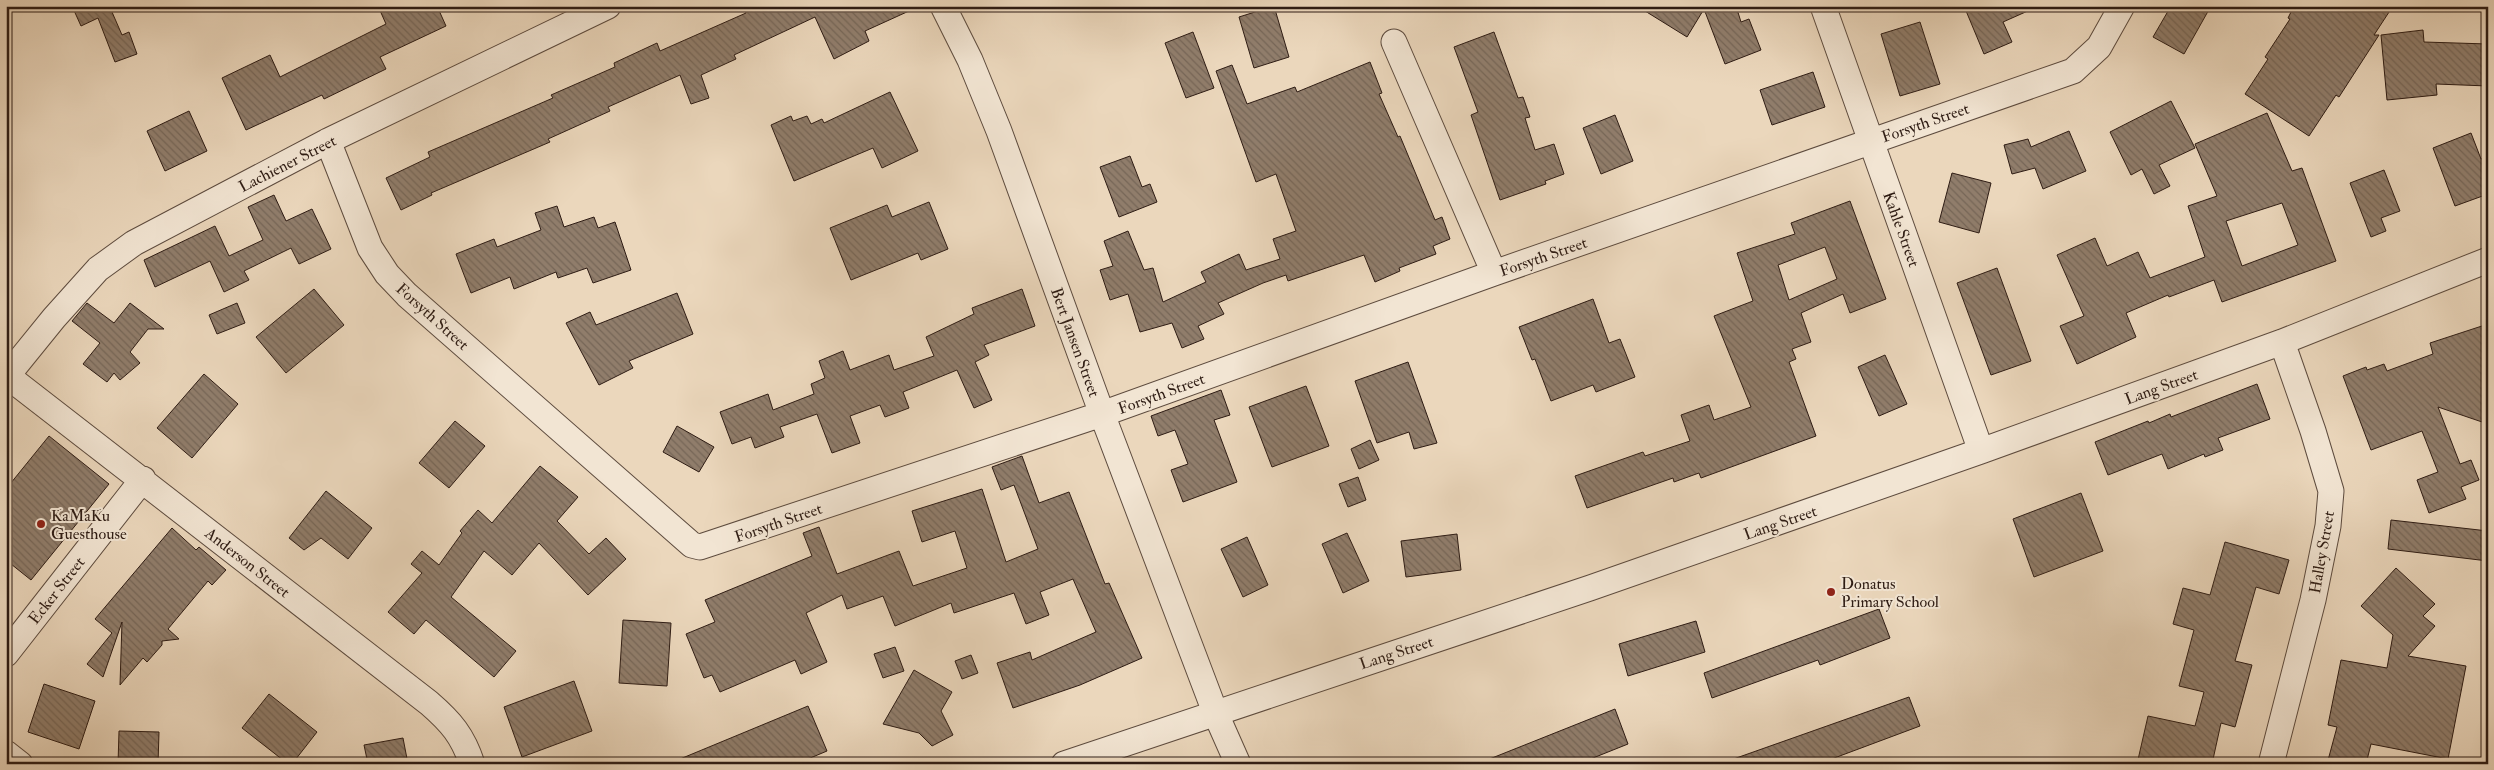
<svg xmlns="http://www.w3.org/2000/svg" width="2494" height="770" viewBox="0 0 2494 770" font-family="'IM FELL Double Pica',serif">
  <defs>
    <pattern id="building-back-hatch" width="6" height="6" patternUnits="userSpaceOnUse" patternTransform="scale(1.25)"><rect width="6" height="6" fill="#907d6b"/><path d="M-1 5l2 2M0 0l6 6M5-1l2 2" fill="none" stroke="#766657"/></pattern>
  </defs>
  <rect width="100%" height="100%" fill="#ebd7bc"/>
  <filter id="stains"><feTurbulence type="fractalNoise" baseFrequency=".004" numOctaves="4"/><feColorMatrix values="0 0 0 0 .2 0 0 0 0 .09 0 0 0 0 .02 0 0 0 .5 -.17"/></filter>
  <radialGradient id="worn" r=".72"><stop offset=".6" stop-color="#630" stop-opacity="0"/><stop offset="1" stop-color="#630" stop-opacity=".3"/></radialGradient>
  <path fill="url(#building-back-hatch)" stroke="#2e1c14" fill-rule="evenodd" d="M 72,6 L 124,6 L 112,12 L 122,35 L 129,32 L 137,54 L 115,62 L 98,18 L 81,26 Z
    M 378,6 L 437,6 L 446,26 L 380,57 L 386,69 L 324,99 L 322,95 L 246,130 L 222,78 L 270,55 L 280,77 L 386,24 Z
    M 743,6 L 920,6 L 865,31 L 869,41 L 834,59 L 815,17 L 734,55 L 736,59 L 701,75 L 709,98 L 691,104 L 680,75 L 608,107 L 610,111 L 548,139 L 550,142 L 431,193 L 432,195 L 401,210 L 386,178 L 430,157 L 428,152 L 553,98 L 551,95 L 615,67 L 614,63 L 657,43 L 660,51 L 746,13 Z
    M 1274,6 L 1289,57 L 1254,68 L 1239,17 Z
    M 1637,6 L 1736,6 L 1741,22 L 1749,19 L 1761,50 L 1725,64 L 1704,9 L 1687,37 Z
    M 1964,6 L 2039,6 L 2003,22 L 2012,42 L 1984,54 Z
    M 2171,6 L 2211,6 L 2184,54 L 2153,37 Z
    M 2294,6 L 2393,6 L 2374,35 L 2379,35 L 2339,97 L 2336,95 L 2309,136 L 2245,94 L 2268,59 L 2265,57 L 2290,19 L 2288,18 Z
    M 1920,22 L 1940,84 L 1900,96 L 1881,34 Z
    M 2423,30 L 2424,42 L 2488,44 L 2488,86 L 2436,84 L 2437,95 L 2387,100 L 2381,35 Z
    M 1193,32 L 1214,88 L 1186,98 L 1165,43 Z
    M 1494,32 L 1518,98 L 1523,97 L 1530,117 L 1525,118 L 1535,150 L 1554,144 L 1564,174 L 1545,181 L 1546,184 L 1500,200 L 1471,115 L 1478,112 L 1454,47 Z
    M 1370,62 L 1382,93 L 1379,94 L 1398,137 L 1400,136 L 1435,220 L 1442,217 L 1450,239 L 1433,246 L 1436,254 L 1399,268 L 1400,271 L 1375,282 L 1364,255 L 1288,281 L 1286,275 L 1263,283 L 1218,303 L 1224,314 L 1198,326 L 1204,339 L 1182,348 L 1172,323 L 1140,332 L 1128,294 L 1110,300 L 1100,270 L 1113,266 L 1104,241 L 1128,231 L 1144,270 L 1153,268 L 1163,302 L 1206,282 L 1201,272 L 1239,254 L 1246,270 L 1280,259 L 1273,239 L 1296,231 L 1276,174 L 1256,182 L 1216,71 L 1232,65 L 1247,104 L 1295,87 L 1297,92 Z
    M 1813,72 L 1825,107 L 1772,125 L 1760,90 Z
    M 890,92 L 918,151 L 882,168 L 873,148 L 794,181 L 771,125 L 791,116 L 793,121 L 807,116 L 811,124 L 822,119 L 824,123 Z
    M 2171,101 L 2195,148 L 2159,165 L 2170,186 L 2154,194 L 2142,169 L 2131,175 L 2110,132 Z
    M 189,111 L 207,151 L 165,171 L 147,131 Z
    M 2267,113 L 2292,171 L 2302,168 L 2336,261 L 2222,302 L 2214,280 L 2169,297 L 2168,295 L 2126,313 L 2136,337 L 2077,364 L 2060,326 L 2084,316 L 2057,255 L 2095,238 L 2107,266 L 2138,252 L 2150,278 L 2205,257 L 2188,206 L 2217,196 L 2195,144 ZM 2282,203 L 2298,245 L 2242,266 L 2226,221 Z
    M 1615,115 L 1633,161 L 1601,174 L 1583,128 Z
    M 2069,131 L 2086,171 L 2043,189 L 2035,168 L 2012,174 L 2004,145 L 2028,139 L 2031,147 Z
    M 2471,133 L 2481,159 L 2488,157 L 2488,194 L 2455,206 L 2433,148 Z
    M 1130,156 L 1142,187 L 1150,184 L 1157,202 L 1119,217 L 1100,167 Z
    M 2384,170 L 2400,211 L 2381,218 L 2386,231 L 2371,237 L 2350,183 Z
    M 1952,173 L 1991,183 L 1979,233 L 1939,222 Z
    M 274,195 L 286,221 L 312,209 L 331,249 L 299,264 L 291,248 L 244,271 L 249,280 L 224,292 L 210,261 L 155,287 L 144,260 L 215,226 L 229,256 L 263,240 L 248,207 Z
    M 1850,201 L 1886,299 L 1850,313 L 1843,294 L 1801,313 L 1811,342 L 1792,349 L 1796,359 L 1789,362 L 1816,436 L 1701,478 L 1699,473 L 1674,482 L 1673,478 L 1587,508 L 1575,476 L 1643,452 L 1645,456 L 1690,441 L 1681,415 L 1709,405 L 1714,420 L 1751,407 L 1714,316 L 1753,301 L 1737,253 L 1795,234 L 1791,223 ZM 1825,247 L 1837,279 L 1789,300 L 1778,265 Z
    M 929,202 L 948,249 L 921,260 L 918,253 L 851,280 L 830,228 L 887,205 L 892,217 Z
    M 557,206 L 564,227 L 594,217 L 598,228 L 615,222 L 631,270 L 593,283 L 587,268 L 558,278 L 556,272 L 514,289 L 510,277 L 471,293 L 456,254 L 494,239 L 497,247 L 541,230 L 535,213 Z
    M 1997,268 L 2031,361 L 1991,375 L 1957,283 Z
    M 314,289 L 344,325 L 286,373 L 256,337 Z
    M 1022,289 L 1035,326 L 984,345 L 989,355 L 975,362 L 992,400 L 974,408 L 957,370 L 903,392 L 909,408 L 885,417 L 880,405 L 850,416 L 860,443 L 832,453 L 817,414 L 780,427 L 784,437 L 755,448 L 751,437 L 732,444 L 720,412 L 768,394 L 773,410 L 814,394 L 811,384 L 825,378 L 819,361 L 843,351 L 850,370 L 889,355 L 894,370 L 934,356 L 926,337 L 974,314 L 972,308 Z
    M 677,293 L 693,334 L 629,361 L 633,368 L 599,385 L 566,323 L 590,312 L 596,325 Z
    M 1593,299 L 1609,343 L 1620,339 L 1635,377 L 1596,392 L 1593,385 L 1551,401 L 1535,359 L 1532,360 L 1519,327 Z
    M 87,303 L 114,323 L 130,303 L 164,329 L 148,329 L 130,352 L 140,363 L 120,380 L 114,373 L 107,382 L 83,364 L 100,343 L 72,321 Z
    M 237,303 L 245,323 L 217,334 L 209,315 Z
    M 2488,324 L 2488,424 L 2438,407 L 2460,464 L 2471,460 L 2479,480 L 2461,487 L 2466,499 L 2429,513 L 2417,480 L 2438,472 L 2422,431 L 2371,450 L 2343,376 L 2366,367 L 2367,370 L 2384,364 L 2387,371 L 2433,354 L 2430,343 Z
    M 1885,355 L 1907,404 L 1879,416 L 1858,367 Z
    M 1408,362 L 1437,443 L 1414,449 L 1409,432 L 1377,443 L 1355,381 Z
    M 204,374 L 238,404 L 192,458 L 157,428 Z
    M 2257,384 L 2270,419 L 2218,438 L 2223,450 L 2205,457 L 2204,454 L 2168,469 L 2162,454 L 2108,475 L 2095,442 L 2148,421 L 2149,423 L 2170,414 L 2171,417 Z
    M 1306,386 L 1329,446 L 1272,467 L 1249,407 Z
    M 1221,390 L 1230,415 L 1214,420 L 1237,482 L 1183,502 L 1171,470 L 1188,464 L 1175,430 L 1158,436 L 1151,416 Z
    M 455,421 L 485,446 L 449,488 L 419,463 Z
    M 677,426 L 714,447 L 699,472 L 663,452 Z
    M 49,436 L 109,484 L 31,580 L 6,560 L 6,489 Z
    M 1370,440 L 1379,460 L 1359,469 L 1351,449 Z
    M 1022,456 L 1039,503 L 1069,492 L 1105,584 L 1109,583 L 1142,658 L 1080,685 L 1013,708 L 997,663 L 1030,652 L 1032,660 L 1096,632 L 1073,579 L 1040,592 L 1049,615 L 1026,624 L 1014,593 L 954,613 L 951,603 L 895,626 L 883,596 L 847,609 L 842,595 L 806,613 L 827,662 L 801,674 L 795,660 L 720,692 L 712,675 L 704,678 L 686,634 L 715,622 L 705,600 L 812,556 L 803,533 L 819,527 L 837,574 L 899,551 L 913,586 L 967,568 L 955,531 L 922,542 L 912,511 L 982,489 L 1006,562 L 1038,549 L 1014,485 L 1001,490 L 992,467 Z
    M 540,466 L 578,497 L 557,521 L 589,554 L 606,538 L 626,559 L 588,595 L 539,543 L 512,575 L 484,551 L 451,597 L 516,651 L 494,677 L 426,620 L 414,634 L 388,612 L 422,573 L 411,564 L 422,551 L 439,565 L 462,533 L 460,531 L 478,510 L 492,523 Z
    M 1358,477 L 1366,500 L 1348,507 L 1339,484 Z
    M 326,491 L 372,528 L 348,559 L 321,538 L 304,550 L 289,538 Z
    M 2081,493 L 2103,551 L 2034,577 L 2013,519 Z
    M 2391,520 L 2488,531 L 2488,561 L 2388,549 Z
    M 172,528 L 196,550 L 199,547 L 226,570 L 212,585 L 208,581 L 168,629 L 179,639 L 162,641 L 162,645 L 147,662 L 143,658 L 120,685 L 122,622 L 103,677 L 87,664 L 112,633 L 95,619 Z
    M 1347,533 L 1369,581 L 1343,593 L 1322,544 Z
    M 1457,534 L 1461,570 L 1406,577 L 1401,541 Z
    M 1247,537 L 1268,585 L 1243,597 L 1221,549 Z
    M 2225,542 L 2289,560 L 2279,594 L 2256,587 L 2235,661 L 2252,665 L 2235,727 L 2221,723 L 2212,764 L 2137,764 L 2148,716 L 2195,726 L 2204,692 L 2179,686 L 2194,630 L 2173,624 L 2183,588 L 2210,595 Z
    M 2396,568 L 2435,604 L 2423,616 L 2435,626 L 2408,656 L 2466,666 L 2448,759 L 2371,744 L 2366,764 L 2327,764 L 2337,727 L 2328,725 L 2341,660 L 2387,668 L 2393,635 L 2361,606 Z
    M 1879,609 L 1890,638 L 1820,665 L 1818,660 L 1712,698 L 1704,673 Z
    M 623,620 L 671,623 L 667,686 L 619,683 Z
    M 1696,621 L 1705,652 L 1628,676 L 1619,644 Z
    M 895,647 L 904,671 L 883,678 L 874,654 Z
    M 971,655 L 978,673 L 962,679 L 955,661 Z
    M 914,670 L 952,692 L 941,711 L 953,735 L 932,746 L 919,733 L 883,724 Z
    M 574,681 L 592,731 L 522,757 L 504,707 Z
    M 44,684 L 95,701 L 79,749 L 28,732 Z
    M 269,694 L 317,732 L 292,764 L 288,764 L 242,728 Z
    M 1909,697 L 1920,726 L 1829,760 L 1820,764 L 1725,764 L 1725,762 Z
    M 808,706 L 827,751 L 796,764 L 668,764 Z
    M 1615,709 L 1628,744 L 1578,764 L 1477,764 Z
    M 119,731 L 159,732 L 158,764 L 118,764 Z
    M 403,738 L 408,764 L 368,764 L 364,745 Z"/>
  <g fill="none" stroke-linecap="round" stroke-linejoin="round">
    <g stroke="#5d4b3e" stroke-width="27">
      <path id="minor" d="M 943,6 L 970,60 L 999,131 L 1102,414 L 1215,712 L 1238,764
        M 1823,6 L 1981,451
        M 1394,42 L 1494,273
        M 328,141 L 370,248 L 387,274 L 407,295 L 692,545 L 700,547 L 1102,414 L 1494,273 L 2073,71 L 2099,47 L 2122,6
        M 6,375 L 429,703 C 451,722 463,736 472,764
        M 7,376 L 54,318 L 98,269 L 134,243 L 328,141 L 608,6
        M 6,654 L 143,479
        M 6,753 L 20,764
        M 1064,764 L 1590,588 L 1981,451 L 2282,342 L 2488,260
        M 2271,764 L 2313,600 L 2328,526 L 2331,491 L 2313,431 L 2282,342"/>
    </g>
    <use href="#minor" stroke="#f2e5d3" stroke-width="25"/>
  </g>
  <g fill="#8f2418" stroke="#f2e5d3" stroke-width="2">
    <circle cx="41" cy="524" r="5"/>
    <circle cx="1831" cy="592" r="5"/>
  </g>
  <g text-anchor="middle" stroke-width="4" stroke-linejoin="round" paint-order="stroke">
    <g font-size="16" fill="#2e1c14" stroke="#f2e5d3">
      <text transform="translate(1925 122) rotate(-19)" y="6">Forsyth Street</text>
      <text transform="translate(287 163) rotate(-27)" y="6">Lachiener Street</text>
      <text transform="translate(1902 229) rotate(70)" y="6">Kahle Street</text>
      <text transform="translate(1543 256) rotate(-19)" y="6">Forsyth Street</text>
      <text transform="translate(433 316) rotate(42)" y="6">Forsyth Street</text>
      <text transform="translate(1076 342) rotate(70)" y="6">Bert Jansen Street</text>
      <text transform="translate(2161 386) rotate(-20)" y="6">Lang Street</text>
      <text transform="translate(1161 393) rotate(-20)" y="6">Forsyth Street</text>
      <text transform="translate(778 522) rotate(-19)" y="6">Forsyth Street</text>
      <text transform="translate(1780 522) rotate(-19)" y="6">Lang Street</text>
      <text transform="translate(2321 552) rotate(-80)" y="6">Halley Street</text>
      <text transform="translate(248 562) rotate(38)" y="6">Anderson Street</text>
      <text transform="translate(56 590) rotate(-52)" y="6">Ecker Street</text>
      <text transform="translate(1396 652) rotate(-18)" y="6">Lang Street</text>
    </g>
    <g font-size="16" fill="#2e1c14" stroke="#f2e5d3" text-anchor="start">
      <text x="51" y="521">KaMaKu<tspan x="51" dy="18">Guesthouse</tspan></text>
      <text x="1841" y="589">Donatus<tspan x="1841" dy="18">Primary School</tspan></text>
    </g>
  </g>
  <rect width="2494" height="770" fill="none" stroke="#ebd7bc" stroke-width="25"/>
  <rect x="8" y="8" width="2479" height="755" fill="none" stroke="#2e1c14" stroke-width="2.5"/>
  <rect x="12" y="12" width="2469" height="745" fill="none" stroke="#2e1c14"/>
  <rect width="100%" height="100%" filter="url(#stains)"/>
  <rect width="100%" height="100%" fill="url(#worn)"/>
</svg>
